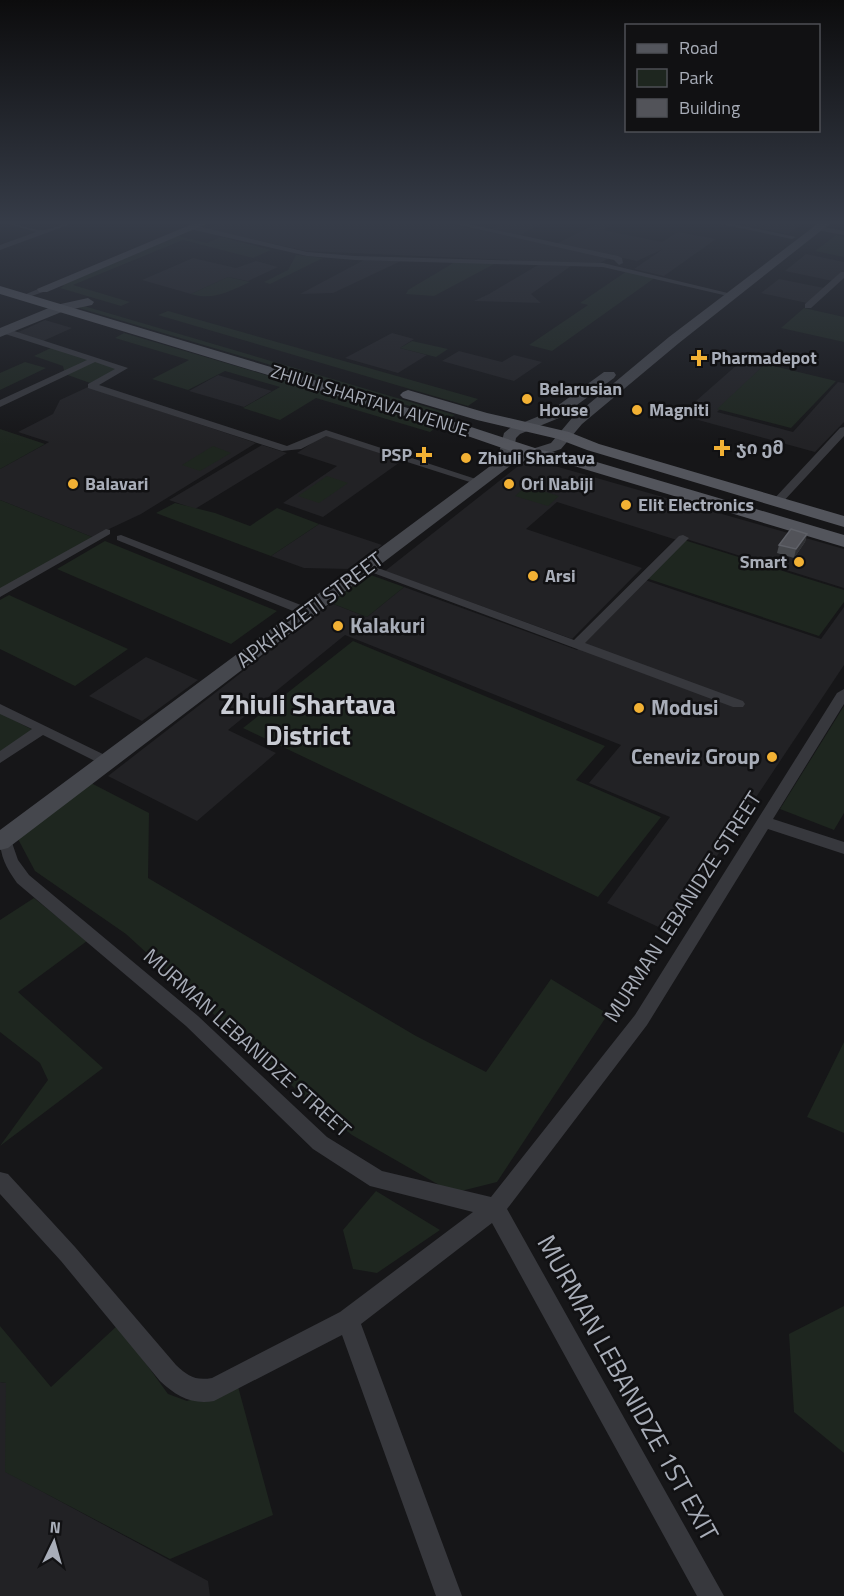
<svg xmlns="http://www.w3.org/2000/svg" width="844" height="1596" viewBox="0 0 844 1596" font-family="'Titillium Web','Noto Sans Georgian',sans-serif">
  <rect width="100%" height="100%" fill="#161618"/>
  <path fill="#222225" d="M 223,222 L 440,222 L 610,257 L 599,264 L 306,251 L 206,229 Z
    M 505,222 L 545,222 L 520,235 L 492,229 Z
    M 600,222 L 615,222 L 603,230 L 662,242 L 678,232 L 716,239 L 664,276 L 634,269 L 663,249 L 637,261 L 556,244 Z
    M 728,222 L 804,222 L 788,234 Z
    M 806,254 L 844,262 L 844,272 L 833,281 L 785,271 Z
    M 193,258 L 236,268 L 256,261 L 278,267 L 248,281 L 228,277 L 191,294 L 142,280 Z
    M 364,260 L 401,261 L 333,293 L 300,294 Z
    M 538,265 L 571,266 L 531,294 L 541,303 L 474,301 L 489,294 Z
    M 779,279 L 824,288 L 807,303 L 761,293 Z
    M 45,320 L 72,328 L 41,342 L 14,334 Z
    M 392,333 L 414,339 L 400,348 L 427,355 L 398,373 L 345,358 Z
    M 459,351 L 502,362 L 514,355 L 542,362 L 514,381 L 442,361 Z
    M 732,356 L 765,364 L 717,412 L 793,432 L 838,382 L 844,383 L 844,422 L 815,452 L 680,415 L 738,364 Z
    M 218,375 L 272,391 L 244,407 L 189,391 Z
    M 88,387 L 256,443 L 141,514 L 92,537 L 0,500 L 0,469 L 49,442 L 18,432 L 53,414 L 60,400 Z
    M 324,435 L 403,460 L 323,517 L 283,503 L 337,466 L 297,453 Z
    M 262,445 L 287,453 L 195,509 L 169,500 Z
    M 534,460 L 844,549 L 844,588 L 683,538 L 680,541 L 557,502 L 526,529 L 642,568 L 572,639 L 385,571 L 522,463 Z
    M 319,524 L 382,545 L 350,569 L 304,568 L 271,556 Z
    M 645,580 L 821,639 L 844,607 L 844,665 L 667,931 L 607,903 L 670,817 L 589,783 L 621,745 L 345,635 L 228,730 L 276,753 L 197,821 L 108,776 L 331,603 L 367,617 L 404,587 L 577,650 Z
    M 146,657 L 198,680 L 142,721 L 89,696 Z
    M 0,1382 L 6,1383 L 6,1472 L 208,1581 L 210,1596 L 0,1596 Z"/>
  <path fill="#1e261f" d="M 836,235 L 844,237 L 844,257 L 815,251 Z
    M 178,236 L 207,243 L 221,237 L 271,250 L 253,258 L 183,240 L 73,285 L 130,302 L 121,306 L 60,288 L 64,286 L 59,285 Z
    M 296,255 L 323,258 L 270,284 L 264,282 L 288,270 Z
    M 455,262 L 496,263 L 434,296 L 406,294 L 408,290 Z
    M 627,271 L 656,277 L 552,351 L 529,345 L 588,305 L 580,303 Z
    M 228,277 L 250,282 C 230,291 213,301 191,294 Z
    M 84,306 L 455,415 L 450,418 L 79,308 Z
    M 804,308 L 844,317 L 844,342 L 781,328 Z
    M 168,311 L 478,399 L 468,406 L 158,315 Z
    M 124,333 L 438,426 L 430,432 L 316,398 L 280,420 L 243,408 L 280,387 L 225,371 L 188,390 L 152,379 L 189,360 L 115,338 Z
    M 412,341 L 448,349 L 436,357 L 400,348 Z
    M 53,347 L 116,366 L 116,370 L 90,383 L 65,374 L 63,366 L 34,356 Z
    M 25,362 L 46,368 L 0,390 L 0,373 Z
    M 765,364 L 836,381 L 791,428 L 717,409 Z
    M 0,429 L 45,444 L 0,469 Z
    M 213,446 L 231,453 L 200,471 L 182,465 Z
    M 327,476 L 348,483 L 319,503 L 298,496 Z
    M 526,486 L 559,496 L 548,506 L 515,496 Z
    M 0,500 L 10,504 L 92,537 L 0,590 Z
    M 175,503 L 215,513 L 250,526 L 277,508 L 319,524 L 271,556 L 156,513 Z
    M 684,540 L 844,590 L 844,602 L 819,636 L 646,578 Z
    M 105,541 L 277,611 L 231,644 L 57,569 Z
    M 368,574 L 404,587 L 367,617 L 331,603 Z
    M 9,595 L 128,649 L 75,686 L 0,649 L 0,600 Z
    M 353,641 L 605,746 L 576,780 L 661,817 L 598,897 L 243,728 Z
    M 844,706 L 844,813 L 834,830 L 780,809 Z
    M 0,713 L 33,730 L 0,753 Z
    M 91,783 L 149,813 L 148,878 L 416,1036 L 486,1072 L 551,979 L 608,1014 L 497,1182 L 453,1193 L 352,1135 L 313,1105 L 126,934 L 35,871 L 18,839 Z
    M 34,898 L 87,941 L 18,992 L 103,1068 L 0,1146 L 48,1080 L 40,1063 L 0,1032 L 0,920 Z
    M 844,1042 L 844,1133 L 807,1117 Z
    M 376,1191 L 440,1230 L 377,1273 L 353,1269 L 343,1230 Z
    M 844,1306 L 844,1453 L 794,1412 L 789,1334 Z
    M 118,1325 L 168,1394 L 187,1401 L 237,1383 L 273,1515 L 170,1559 L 5,1472 L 6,1383 L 0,1382 L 0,1326 L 51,1387 Z"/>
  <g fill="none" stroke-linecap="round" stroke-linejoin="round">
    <path fill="#37383d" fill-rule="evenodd" d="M 2,222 C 16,222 31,231 44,230 C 55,229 64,222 76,222 L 0,250 L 0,245 L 36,232 Z
      M 446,222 L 459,222 L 618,256 L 622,258 L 623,263 L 619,265 L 614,260 Z
      M 711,222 L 725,222 L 796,237 L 792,239 Z
      M 193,225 L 307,252 L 355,256 L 603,263 L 736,295 L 732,297 L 603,267 L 355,260 L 307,256 L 190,229 Z
      M 819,226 L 844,231 L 844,235 L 816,230 Z
      M 841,272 L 844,272 L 844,278 L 811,308 L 805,308 L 805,304 Z
      M 43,287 L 47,289 L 46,291 L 23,299 L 19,297 Z
      M 5,328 L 128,368 L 99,385 L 287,446 L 326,430 L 485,482 L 484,484 L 476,484 L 326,436 L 301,449 L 282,451 L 88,388 L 88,384 L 115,369 L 95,362 L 0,407 L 0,400 L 87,360 L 2,333 L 2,329 Z
      M 844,427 L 844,436 L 781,504 L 773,504 L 773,500 L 840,428 Z
      M 106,529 L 110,530 L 110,534 L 0,597 L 0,588 Z
      M 121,535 L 311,609 L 313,612 L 311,615 L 303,615 L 117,540 L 117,536 Z
      M 683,535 L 689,538 L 687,540 L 585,643 L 743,701 L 745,704 L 743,707 L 733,707 L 360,568 L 366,564 L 370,565 L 574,640 L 679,536 Z
      M 844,689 L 844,704 L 773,819 L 844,842 L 844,854 L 768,829 L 647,1025 L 507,1209 L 724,1596 L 697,1596 L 492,1223 L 361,1324 L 462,1596 L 436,1596 L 342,1335 L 214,1401 C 192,1405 176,1396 160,1381 L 61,1261 L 0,1194 L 0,1172 L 8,1174 L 75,1247 L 176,1365 C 188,1376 195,1381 212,1378 L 340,1312 L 473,1212 L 370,1186 L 313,1149 L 186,1026 L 17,883 C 6,867 0,857 0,837 L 10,837 L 18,860 L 29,875 L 198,1016 L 327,1137 L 382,1171 L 491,1197 L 635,1015 L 837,693 Z
      M 0,704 L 113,759 L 115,762 L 113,765 L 103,765 L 43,735 L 0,763 L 0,751 L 32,729 L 0,714 Z"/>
    <path fill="#45474d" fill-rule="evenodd" d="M 197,222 L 211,222 L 47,292 L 39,292 L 37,289 Z
      M 820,222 L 832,222 L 679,343 L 582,424 L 561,449 L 510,466 L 8,848 L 0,850 L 0,830 L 497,461 L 504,433 L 510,428 L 549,412 L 604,372 L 614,372 L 616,375 L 614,378 L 559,418 L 520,434 L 516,438 L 513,455 L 551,443 L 572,418 L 669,337 Z
      M 88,298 L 94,302 L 92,305 L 64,311 L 0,337 L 0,328 L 56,305 Z"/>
    <path fill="#53555c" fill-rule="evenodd" d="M 0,286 L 468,426 L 541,450 L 583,458 L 844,535 L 844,547 L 574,466 L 531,458 L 456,432 L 0,294 Z
      M 408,390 L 487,413 L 569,432 L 599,444 L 844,516 L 844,527 L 587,450 L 558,439 L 477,420 L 403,398 L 400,395 L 403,392 Z"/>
  </g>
  <path fill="#47494d" d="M 807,534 L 805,542 L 794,558 L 777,553 L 779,545 Z"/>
  <path fill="#2f3033" d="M 807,534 L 805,542 L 794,558 L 796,549 Z"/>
  <path fill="#525359" stroke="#5f6168" stroke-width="1.5" d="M 791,529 L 807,534 L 796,549 L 779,545 Z"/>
  <linearGradient id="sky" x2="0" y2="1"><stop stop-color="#0c0c0d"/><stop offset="0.5" stop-color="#363c48"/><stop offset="1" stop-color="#363c48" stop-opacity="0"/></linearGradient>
  <rect width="844" height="445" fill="url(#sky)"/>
  <g fill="#f2b134" stroke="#111113" stroke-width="2">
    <path d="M696 349h6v6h6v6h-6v6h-6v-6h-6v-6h6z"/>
    <circle cx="527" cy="399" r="6"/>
    <circle cx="637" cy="410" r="6"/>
    <path d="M719 439h6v6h6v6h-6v6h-6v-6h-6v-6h6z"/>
    <path d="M421 446h6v6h6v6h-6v6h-6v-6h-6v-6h6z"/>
    <circle cx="466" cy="458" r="6"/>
    <circle cx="73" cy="484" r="6"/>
    <circle cx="509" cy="484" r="6"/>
    <circle cx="626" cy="505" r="6"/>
    <circle cx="799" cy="562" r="6"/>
    <circle cx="533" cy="576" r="6"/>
    <circle cx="338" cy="626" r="6"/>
    <circle cx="639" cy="708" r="6"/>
    <circle cx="772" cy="757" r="6"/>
  </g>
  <g text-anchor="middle" stroke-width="5" stroke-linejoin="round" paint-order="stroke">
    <g font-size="18" font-weight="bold" fill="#a8adb8" stroke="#111113" text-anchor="start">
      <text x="711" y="364">Pharmadepot</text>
      <text x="539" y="395">Belarusian<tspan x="539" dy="21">House</tspan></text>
      <text x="649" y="416">Magniti</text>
      <text x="736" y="454">ჯი ემ</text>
      <text x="412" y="461" text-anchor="end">PSP</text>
      <text x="478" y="464">Zhiuli Shartava</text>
      <text x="85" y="490">Balavari</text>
      <text x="521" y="490">Ori Nabiji</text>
      <text x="638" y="511">Elit Electronics</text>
      <text x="787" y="568" text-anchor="end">Smart</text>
      <text x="545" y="582">Arsi</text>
    </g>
    <g font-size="18" fill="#a8adb8" stroke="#111113">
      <text transform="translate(370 401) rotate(17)" y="6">ZHIULI SHARTAVA AVENUE</text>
    </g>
    <g font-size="21" fill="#a8adb8" stroke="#111113">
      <text transform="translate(310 610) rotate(-37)" y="7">APKHAZETI STREET</text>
      <text transform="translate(683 907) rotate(-57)" y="7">MURMAN LEBANIDZE STREET</text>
      <text transform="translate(247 1043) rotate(42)" y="7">MURMAN LEBANIDZE STREET</text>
    </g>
    <g font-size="21" font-weight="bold" fill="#a8adb8" stroke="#111113" text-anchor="start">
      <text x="350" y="633">Kalakuri</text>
      <text x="651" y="715">Modusi</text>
      <text x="760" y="764" text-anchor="end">Ceneviz Group</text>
    </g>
    <g font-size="26" fill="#a8adb8" stroke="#111113">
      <text transform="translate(628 1388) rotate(61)" y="9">MURMAN LEBANIDZE 1ST EXIT</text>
    </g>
    <g font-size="27" font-weight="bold" fill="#c9ccd4" stroke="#111113">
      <text x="308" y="714">Zhiuli Shartava<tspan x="308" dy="31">District</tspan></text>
    </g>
  </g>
  <rect x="625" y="24" width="195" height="108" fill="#111113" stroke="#4d4f55" stroke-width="1.5"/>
  <rect x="637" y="44" width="30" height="9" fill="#53555c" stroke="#4d4f55" stroke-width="1.5"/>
  <text x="679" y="54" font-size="18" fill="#a8adb8">Road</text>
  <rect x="637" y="69" width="30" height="18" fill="#1e261f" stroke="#4d4f55" stroke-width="1.5"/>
  <text x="679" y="84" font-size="18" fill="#a8adb8">Park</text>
  <rect x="637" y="99" width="30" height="18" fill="#525359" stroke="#4d4f55" stroke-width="1.5"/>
  <text x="679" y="114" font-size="18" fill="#a8adb8">Building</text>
  <g transform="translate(54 1542) rotate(5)" stroke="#111113" stroke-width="4.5" paint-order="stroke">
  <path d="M0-4.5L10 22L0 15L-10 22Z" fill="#a8adb8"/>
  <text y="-9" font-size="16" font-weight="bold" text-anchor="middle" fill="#a8adb8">N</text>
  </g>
</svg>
